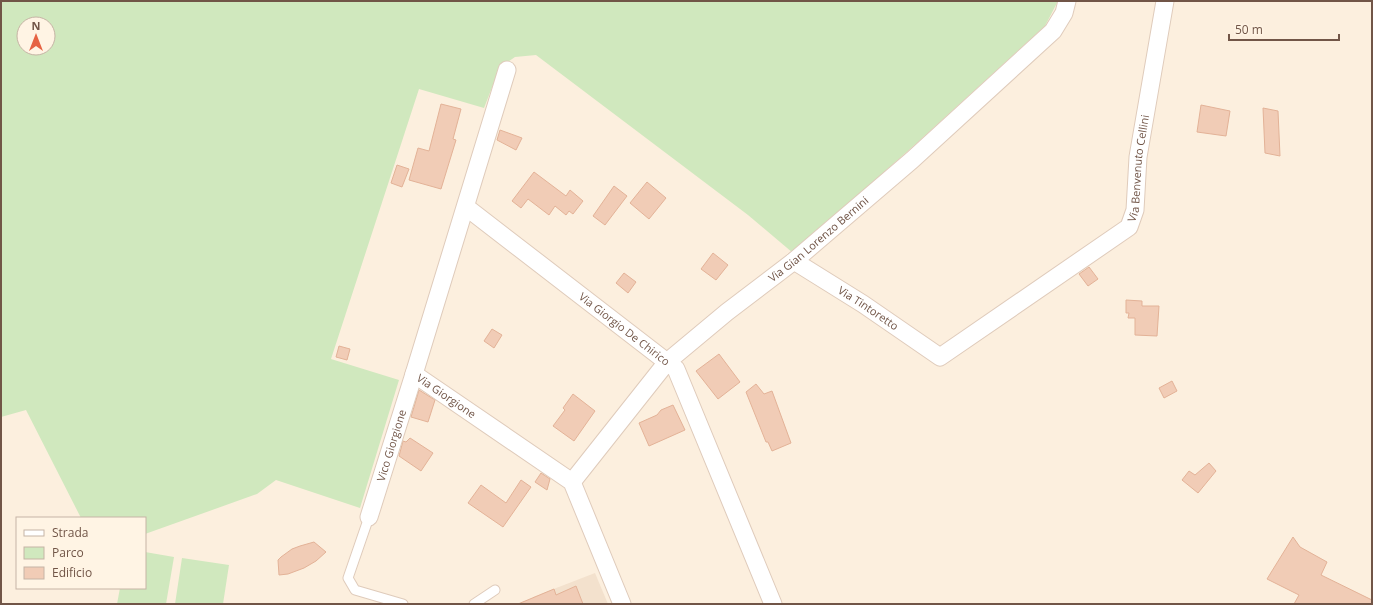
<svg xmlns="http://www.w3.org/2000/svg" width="1373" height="605" viewBox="0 0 1373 605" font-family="'Open Sans',sans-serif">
  <rect width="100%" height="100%" fill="#fcefde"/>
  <path fill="#f3e1cd" d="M 595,573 L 608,604 L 536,604 L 533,597 Z"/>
  <path fill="#d0e8be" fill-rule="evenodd" d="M 1,1 L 1058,1 L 1045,26 L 919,141 L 793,253 L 748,215 L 536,55 L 515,57 L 500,67 L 484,108 L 419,89 L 331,359 L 399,380 L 360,508 L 276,480 L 257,494 L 145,534 L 145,518 L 81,518 L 26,410 L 1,417 ZM 24,24 L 48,24 L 48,48 L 24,48 Z
    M 145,552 L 174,557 L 166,604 L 117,604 L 120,588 L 145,588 Z
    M 182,558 L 229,565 L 223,604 L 175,604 Z"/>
  <path fill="#f1ccb6" stroke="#e3b297" d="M 441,104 L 461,109 L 453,139 L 456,140 L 441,189 L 409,180 L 418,148 L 429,151 Z
    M 1201,105 L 1230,111 L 1226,136 L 1197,132 Z
    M 1263,108 L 1278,111 L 1280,156 L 1265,153 Z
    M 500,130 L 522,138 L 516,150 L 497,140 Z
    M 397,165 L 409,169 L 402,187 L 391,183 Z
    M 534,172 L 566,196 L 570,190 L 583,201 L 573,214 L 569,211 L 566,215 L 555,206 L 549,215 L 528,199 L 521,208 L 512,201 Z
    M 647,182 L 666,198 L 649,219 L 630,203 Z
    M 614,186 L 627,196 L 605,225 L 593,216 Z
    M 713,253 L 728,265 L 716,280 L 701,269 Z
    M 1089,267 L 1098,279 L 1088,286 L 1079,274 Z
    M 624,273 L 636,282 L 628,293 L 616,283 Z
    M 1126,300 L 1142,301 L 1142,306 L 1159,306 L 1157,336 L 1135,335 L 1135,318 L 1128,318 L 1129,313 L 1126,313 Z
    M 492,329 L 502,335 L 494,348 L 484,341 Z
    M 339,346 L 350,349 L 347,360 L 336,357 Z
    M 719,354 L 740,382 L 718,399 L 696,371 Z
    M 1172,381 L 1177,391 L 1164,398 L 1159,388 Z
    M 756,384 L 764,394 L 772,391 L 791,443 L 772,451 L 768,442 L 766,442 L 746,392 Z
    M 419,390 L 435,400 L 428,422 L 411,417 Z
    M 573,394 L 595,411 L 574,441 L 553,426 L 565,410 L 563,408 Z
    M 673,405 L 685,430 L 649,446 L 639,423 L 657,415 L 661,410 Z
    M 410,438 L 433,453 L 421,471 L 399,456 L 403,441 L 406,442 Z
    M 1209,463 L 1216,471 L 1198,493 L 1182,480 L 1189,471 L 1195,475 Z
    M 541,473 L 550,479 L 547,490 L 535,482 Z
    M 521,480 L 531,487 L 503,527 L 468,503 L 481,485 L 506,503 Z
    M 1293,537 L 1300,547 L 1327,562 L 1321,575 L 1372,600 L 1372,604 L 1294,604 L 1299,595 L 1267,579 Z
    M 314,542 L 326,552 L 316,561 L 304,568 L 288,574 L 279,575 L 278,560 L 281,557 L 292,549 L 300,546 Z
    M 576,586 L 583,604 L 518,604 L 554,589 L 556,595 Z"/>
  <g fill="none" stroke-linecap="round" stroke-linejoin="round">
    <g stroke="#dfcbbb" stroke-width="11">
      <path id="lane" d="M 369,517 L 348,578 L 355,590 L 403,604
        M 474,604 L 495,590"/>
    </g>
    <g stroke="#dfcbbb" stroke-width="19">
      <g id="street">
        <path id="s1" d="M 507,70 L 414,374 L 572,482 L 622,604"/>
        <path id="s2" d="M 466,207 L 676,369 L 773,604"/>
        <path id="s3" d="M 794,261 L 863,304 L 940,357 L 1129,227 L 1135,210 L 1138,157 L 1165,1"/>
        <path id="s4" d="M 572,482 L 667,362 L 727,312 L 794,261 L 912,160 L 1053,31 L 1064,13 L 1067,1"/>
        <path id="s5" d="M 369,517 L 414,374"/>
      </g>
    </g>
    <use href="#lane" stroke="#fff" stroke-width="9"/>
    <use href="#street" stroke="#fff" stroke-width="17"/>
  </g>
  <g text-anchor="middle" stroke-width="3" stroke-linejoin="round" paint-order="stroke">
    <g font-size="11" fill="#715547" stroke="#fff4e4">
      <text dy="4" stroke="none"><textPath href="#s3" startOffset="464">Via Benvenuto Cellini</textPath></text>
      <text dy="4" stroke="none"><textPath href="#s4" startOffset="348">Via Gian Lorenzo Bernini</textPath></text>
      <text dy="4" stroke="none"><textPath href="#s3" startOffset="88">Via Tintoretto</textPath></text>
      <text dy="4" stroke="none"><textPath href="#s2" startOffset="200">Via Giorgio De Chirico</textPath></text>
      <text dy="4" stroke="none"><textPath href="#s1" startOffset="357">Via Giorgione</textPath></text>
      <text dy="4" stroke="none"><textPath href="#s5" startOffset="75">Vico Giorgione</textPath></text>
    </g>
  </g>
  <rect width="1373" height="605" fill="none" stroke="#715547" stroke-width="4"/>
  <rect x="16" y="517" width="130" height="72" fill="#fff4e4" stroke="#c6b4a5"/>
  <rect x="24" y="530" width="20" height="6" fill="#ffffff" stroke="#c6b4a5"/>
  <text x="52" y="537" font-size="12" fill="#715547">Strada</text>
  <rect x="24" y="547" width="20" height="12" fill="#d0e8be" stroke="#c6b4a5"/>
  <text x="52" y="557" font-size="12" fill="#715547">Parco</text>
  <rect x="24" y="567" width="20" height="12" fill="#f1ccb6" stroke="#c6b4a5"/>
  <text x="52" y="577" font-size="12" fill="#715547">Edificio</text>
  <g transform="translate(36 36)"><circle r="19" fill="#fff4e4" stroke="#c6b4a5"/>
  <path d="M0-3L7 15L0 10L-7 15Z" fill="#e66343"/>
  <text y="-6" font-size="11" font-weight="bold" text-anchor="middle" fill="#715547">N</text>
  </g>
  <path d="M1229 34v6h110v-6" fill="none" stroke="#715547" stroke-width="2"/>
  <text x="1235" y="34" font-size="12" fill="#715547" stroke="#fff4e4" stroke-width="3" paint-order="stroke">50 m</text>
</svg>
